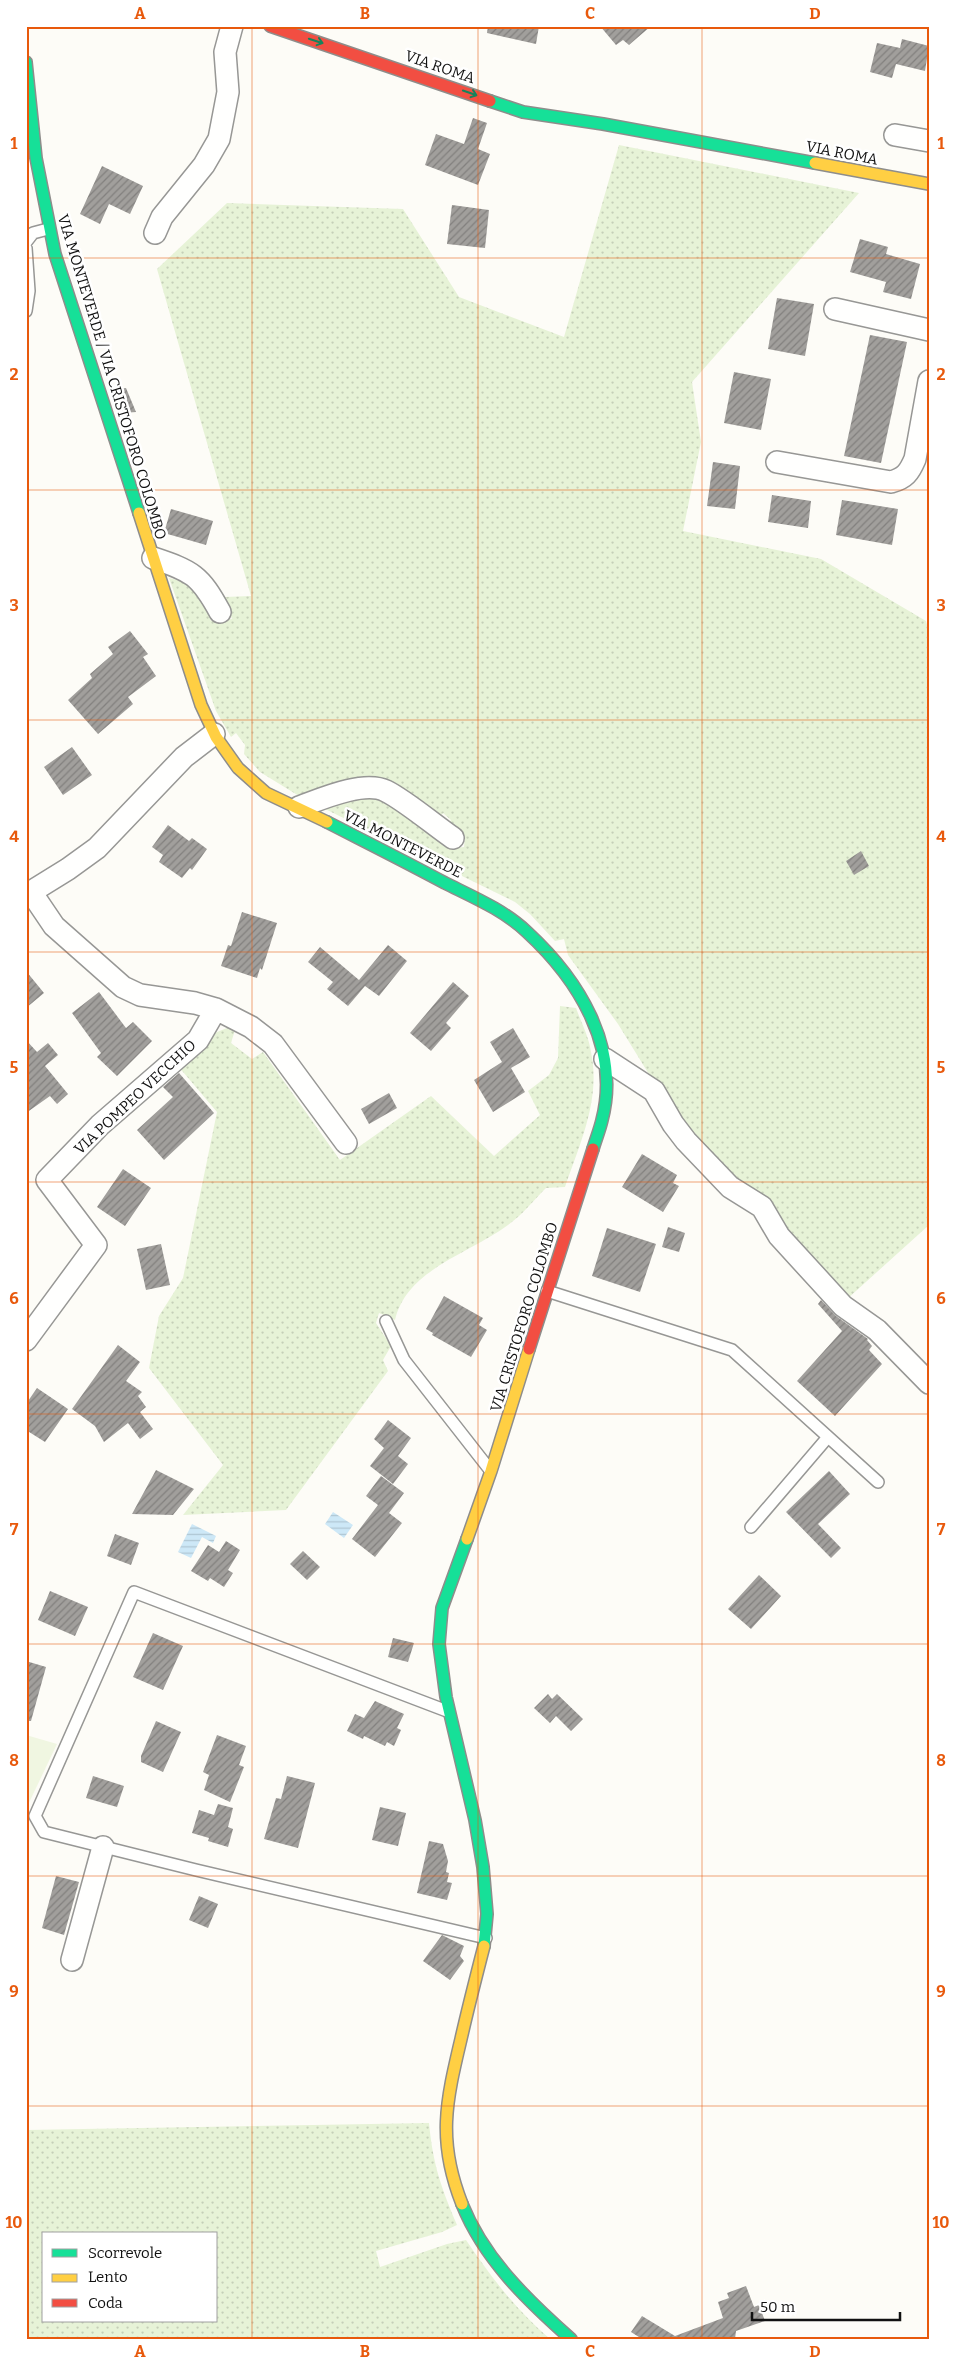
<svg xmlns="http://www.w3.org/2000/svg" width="955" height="2365" viewBox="0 0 955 2365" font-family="Bitter,serif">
  <defs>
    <pattern id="grass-dots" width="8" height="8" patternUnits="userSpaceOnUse" patternTransform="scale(1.25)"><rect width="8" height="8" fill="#e7f3d7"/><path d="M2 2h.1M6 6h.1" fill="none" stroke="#c5cfb8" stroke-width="1.8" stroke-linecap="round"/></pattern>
    <pattern id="water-rules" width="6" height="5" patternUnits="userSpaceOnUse" patternTransform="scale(1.25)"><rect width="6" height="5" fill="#cde8f7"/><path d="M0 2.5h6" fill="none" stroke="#afc6d3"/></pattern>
    <pattern id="building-hatch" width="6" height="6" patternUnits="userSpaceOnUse" patternTransform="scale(1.25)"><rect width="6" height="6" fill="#a19f9c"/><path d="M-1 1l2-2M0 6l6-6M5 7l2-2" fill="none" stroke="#82807e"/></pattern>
  </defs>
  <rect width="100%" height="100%" fill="#fdfcf7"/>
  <path fill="url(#grass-dots)" fill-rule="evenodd" d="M 619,145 L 859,193 L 692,382 L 701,442 L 683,531 L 821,559 L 926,621 L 929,632 L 929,1225 L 846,1300 L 735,1184 L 671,1110 L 618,1024 L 568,955 L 564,939 L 555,941 L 530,914 L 515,902 L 321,807 L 374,796 L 386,801 L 454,848 L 464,847 L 465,837 L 447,826 L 451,820 L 443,813 L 439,818 L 393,786 L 299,796 L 260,772 L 244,754 L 245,745 L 236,733 L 231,737 L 216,711 L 169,578 C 198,584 203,594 211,621 L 232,619 L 224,597 L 251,596 L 157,269 L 227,203 L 403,209 L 459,297 L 564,337 Z
    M 560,1006 L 576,1008 C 581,1022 589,1037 591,1052 C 601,1099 580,1143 565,1187 L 546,1188 C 533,1201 523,1214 508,1225 C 469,1254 407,1269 395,1320 L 379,1313 L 376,1323 L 391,1346 L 383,1360 L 388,1371 L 286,1510 L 183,1515 L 223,1465 L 149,1368 L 159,1316 L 183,1278 L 217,1112 L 178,1066 L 217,1032 L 227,1028 L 235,1030 L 231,1043 L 252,1059 L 263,1052 L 340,1160 L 431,1096 L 494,1156 L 540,1115 L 528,1091 L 549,1075 L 558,1058 Z
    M 429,2123 C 433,2165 441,2187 457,2225 L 442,2232 L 376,2251 L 380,2267 L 447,2244 L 466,2240 C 491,2277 516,2310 550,2339 L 26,2339 L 26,2130 ZM 44,2234 L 216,2234 L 216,2321 L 44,2321 Z"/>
  <path fill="#f0f6e1" d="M 26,1735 L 57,1744 L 26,1809 Z"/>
  <path fill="url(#water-rules)" d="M 333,1512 L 353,1525 L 344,1538 L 325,1524 Z
    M 192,1524 L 216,1536 L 213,1543 L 202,1537 L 191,1558 L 178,1552 Z"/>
  <path fill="url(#building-hatch)" d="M 488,26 L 539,26 L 536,44 L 487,33 Z
    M 600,26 L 651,26 L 629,45 L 623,40 L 616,45 Z
    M 902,39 L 929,46 L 925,71 L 896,64 L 892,78 L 870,72 L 877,43 L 900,48 Z
    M 473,118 L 487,123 L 478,149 L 490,154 L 478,185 L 425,165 L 436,134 L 464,144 Z
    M 102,166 L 143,186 L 130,214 L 109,204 L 100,224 L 80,214 Z
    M 452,205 L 489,210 L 485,248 L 447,244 Z
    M 860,239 L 888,247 L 886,254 L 920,264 L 911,299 L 883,292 L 886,282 L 850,272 Z
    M 777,298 L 814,304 L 805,356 L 768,349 Z
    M 870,335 L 907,342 L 881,463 L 844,456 Z
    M 734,372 L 771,379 L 761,430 L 724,423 Z
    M 126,388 L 136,412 L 123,413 L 115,389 Z
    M 713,462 L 740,466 L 735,509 L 707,506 Z
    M 772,495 L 811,501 L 808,528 L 768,522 Z
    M 842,500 L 898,509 L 892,545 L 836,535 Z
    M 171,509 L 213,521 L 206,545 L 164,533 Z
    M 130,631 L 148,654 L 143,657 L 156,676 L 128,697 L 133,704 L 98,734 L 68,700 L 92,678 L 90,674 L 113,654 L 108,647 Z
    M 72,747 L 92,775 L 63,795 L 44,767 Z
    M 168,825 L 189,841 L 192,838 L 207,849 L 192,870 L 190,868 L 182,878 L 159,862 L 163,855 L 152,847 Z
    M 861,851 L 869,866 L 854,875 L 846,861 Z
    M 242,912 L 277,923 L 262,970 L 260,968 L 257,978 L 221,966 L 228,945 L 231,946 Z
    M 388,945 L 407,961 L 379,996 L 365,986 L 348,1006 L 327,989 L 333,982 L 308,962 L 320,947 L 359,980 Z
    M 26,971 L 44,993 L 26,1008 Z
    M 453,982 L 469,996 L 446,1023 L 451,1028 L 431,1051 L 410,1033 Z
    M 99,992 L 126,1028 L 133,1022 L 152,1041 L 117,1076 L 97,1057 L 101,1053 L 72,1013 Z
    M 513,1028 L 530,1057 L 511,1068 L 525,1092 L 493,1112 L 474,1080 L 502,1062 L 490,1042 Z
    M 26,1040 L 37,1052 L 48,1043 L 58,1055 L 45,1066 L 68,1094 L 57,1104 L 50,1096 L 26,1113 Z
    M 179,1073 L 214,1113 L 164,1160 L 137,1130 L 173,1097 L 163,1087 Z
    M 389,1093 L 397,1108 L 369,1124 L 361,1109 Z
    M 642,1154 L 677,1175 L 673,1183 L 679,1186 L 663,1212 L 622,1187 Z
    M 123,1169 L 151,1188 L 125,1226 L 97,1207 Z
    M 668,1227 L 685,1233 L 679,1252 L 662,1247 Z
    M 607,1228 L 656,1244 L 640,1292 L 592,1276 Z
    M 161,1244 L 170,1285 L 146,1290 L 137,1249 Z
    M 444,1296 L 483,1318 L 479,1325 L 487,1330 L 471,1357 L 432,1335 L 433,1333 L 426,1329 Z
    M 821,1300 L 836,1316 L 868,1339 L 867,1340 L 872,1346 L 869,1350 L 882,1364 L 835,1416 L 797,1381 L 842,1331 L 818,1304 Z
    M 118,1345 L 140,1362 L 126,1381 L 142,1392 L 138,1396 L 146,1407 L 140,1412 L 153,1429 L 140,1439 L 128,1423 L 104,1442 L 95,1426 L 72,1409 Z
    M 37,1388 L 68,1409 L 45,1442 L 26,1430 L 26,1404 Z
    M 388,1420 L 411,1438 L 398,1456 L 408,1464 L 393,1484 L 370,1466 L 384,1448 L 374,1439 Z
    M 156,1470 L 194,1489 L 173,1515 L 132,1514 Z
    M 829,1471 L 850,1494 L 818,1524 L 841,1548 L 831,1558 L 786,1512 Z
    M 381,1476 L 404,1493 L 389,1513 L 402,1523 L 375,1557 L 352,1539 L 378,1505 L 366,1496 Z
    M 115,1534 L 139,1543 L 131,1565 L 107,1556 Z
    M 226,1541 L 240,1550 L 228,1570 L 233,1573 L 224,1587 L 210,1578 L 208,1581 L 191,1571 L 208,1545 L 219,1552 Z
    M 303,1551 L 320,1567 L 307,1580 L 290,1564 Z
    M 759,1575 L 781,1596 L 751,1629 L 728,1609 Z
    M 50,1591 L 88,1607 L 75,1636 L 38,1620 Z
    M 153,1633 L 183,1646 L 163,1690 L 133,1677 Z
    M 393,1638 L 414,1643 L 408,1662 L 388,1657 Z
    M 26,1661 L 46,1667 L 31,1721 L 26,1721 Z
    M 548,1694 L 552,1699 L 557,1694 L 583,1719 L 571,1731 L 556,1716 L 550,1723 L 534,1708 Z
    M 375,1701 L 404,1714 L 397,1728 L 401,1730 L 394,1746 L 387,1742 L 385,1746 L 364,1736 L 363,1739 L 347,1731 L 355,1714 L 364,1718 Z
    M 156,1721 L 181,1732 L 163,1772 L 141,1762 L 141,1756 Z
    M 217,1735 L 246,1746 L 239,1765 L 244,1767 L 230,1802 L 204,1790 L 209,1775 L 203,1772 Z
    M 93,1776 L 124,1786 L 117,1807 L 86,1798 Z
    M 287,1776 L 315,1783 L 298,1848 L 264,1839 L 276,1798 L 281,1799 Z
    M 218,1804 L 233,1808 L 228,1827 L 233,1829 L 228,1847 L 208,1841 L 209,1838 L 192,1833 L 199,1810 L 214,1815 Z
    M 380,1807 L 406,1813 L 398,1846 L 372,1840 Z
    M 429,1841 L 443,1844 L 448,1861 L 446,1872 L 449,1873 L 447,1882 L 452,1883 L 447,1900 L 417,1893 Z
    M 56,1876 L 79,1882 L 64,1935 L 42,1928 Z
    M 199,1896 L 218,1904 L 208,1928 L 189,1920 Z
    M 442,1935 L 464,1946 L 460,1956 L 464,1961 L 450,1980 L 423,1961 Z
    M 746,2286 L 754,2307 L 759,2305 L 765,2321 L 736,2331 L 735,2339 L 642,2339 L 631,2332 L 642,2316 L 675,2336 L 723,2318 L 718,2302 L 729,2298 L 727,2293 Z"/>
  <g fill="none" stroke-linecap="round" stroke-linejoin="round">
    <g stroke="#979795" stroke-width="14">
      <path id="lane" d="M 26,242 L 33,233 L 48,229
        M 26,248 L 29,291 L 26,311
        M 547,1291 L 732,1350 L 878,1482
        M 386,1321 L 404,1360 L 490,1470
        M 751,1527 L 828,1437
        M 447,1711 L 134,1592 L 35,1816 L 44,1832 L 196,1870 L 486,1938"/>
    </g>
    <g stroke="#979795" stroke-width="24">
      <path id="street" d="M 895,135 L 929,141
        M 155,233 L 162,217 L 204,165 L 219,139 L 228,92 L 225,52 L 232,26
        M 835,309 L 929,330
        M 777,462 L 891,482 C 905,478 909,473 915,459 L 929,381
        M 153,558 C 192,571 200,575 220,612
        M 299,807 C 321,799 364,780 386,791 C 406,801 434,825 453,838
        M 26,895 L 68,869 L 97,848 L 184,757 L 214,734
        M 216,1009 L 251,1027 L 273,1044 L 346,1143
        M 605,1059 L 654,1091 L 673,1124 L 686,1141 L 730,1187 L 762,1207 L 779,1236 L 843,1306 L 877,1330 L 929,1383
        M 26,1340 L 96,1245 L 47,1180 L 100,1125 L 198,1040 L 216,1009 L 195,1003 L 140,995 L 123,987 L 54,926 L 31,892
        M 72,1960 L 103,1847"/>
    </g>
    <g stroke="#8e8d8b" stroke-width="14">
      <path id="fast" d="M 26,62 L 36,158 L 55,254 L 139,513
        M 490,101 L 523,112 L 603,124 L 815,163
        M 327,822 C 366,842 406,862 445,883 C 473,897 504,910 527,932 C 578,979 621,1047 602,1120 C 600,1129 596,1139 593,1149
        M 467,1539 L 442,1608 L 439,1644 L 446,1697 L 475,1820 L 483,1867 L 487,1914 L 484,1946
        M 462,2204 C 484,2259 528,2301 571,2339"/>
    </g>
    <g stroke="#8e8d8b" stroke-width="14">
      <path id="slow" d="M 815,163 L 929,184
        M 139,513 L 201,705 L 216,737 L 238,768 L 266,793 L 327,822
        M 467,1539 L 491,1471 L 529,1349
        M 462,2204 C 437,2141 446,2102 461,2039 C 468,2008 476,1977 484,1946"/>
    </g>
    <g stroke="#8e8d8b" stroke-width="14">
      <path id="jam" d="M 270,26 L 490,101
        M 529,1349 L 593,1149"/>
    </g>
    <use href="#lane" stroke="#fffffe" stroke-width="11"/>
    <use href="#street" stroke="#fffffe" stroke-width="21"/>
    <use href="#fast" stroke="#16e098" stroke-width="11"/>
    <use href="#slow" stroke="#ffcf43" stroke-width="11"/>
    <use href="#jam" stroke="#f24e42" stroke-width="11"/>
  </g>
  <defs><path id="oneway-shaft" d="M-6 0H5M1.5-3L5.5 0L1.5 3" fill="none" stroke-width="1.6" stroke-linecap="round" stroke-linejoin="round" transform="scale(1.25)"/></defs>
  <g stroke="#14835b">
    <use href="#oneway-shaft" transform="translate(316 41) rotate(18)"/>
    <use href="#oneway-shaft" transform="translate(470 93) rotate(19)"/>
  </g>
  <path fill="none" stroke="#e8590c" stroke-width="1" stroke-opacity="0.55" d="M 252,26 L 252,2339M 478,26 L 478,2339M 702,26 L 702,2339M 26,258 L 929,258M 26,490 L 929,490M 26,720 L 929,720M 26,952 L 929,952M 26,1182 L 929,1182M 26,1414 L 929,1414M 26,1644 L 929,1644M 26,1876 L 929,1876M 26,2106 L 929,2106"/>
  <g text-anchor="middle" stroke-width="5" stroke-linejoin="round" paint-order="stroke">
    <g font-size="15" fill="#111" stroke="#fff">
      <text transform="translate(440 67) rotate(19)" y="5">VIA ROMA</text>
      <text transform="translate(842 153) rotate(11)" y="5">VIA ROMA</text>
      <text transform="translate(112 377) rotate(73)" y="5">VIA MONTEVERDE / VIA CRISTOFORO COLOMBO</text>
      <text transform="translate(403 844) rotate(27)" y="5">VIA MONTEVERDE</text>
      <text transform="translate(135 1097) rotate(-43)" y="5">VIA POMPEO VECCHIO</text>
      <text transform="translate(524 1317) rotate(-73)" y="5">VIA CRISTOFORO COLOMBO</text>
    </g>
  </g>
  <rect width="955" height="2365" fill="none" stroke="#ffffff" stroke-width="55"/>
  <rect x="42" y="2232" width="175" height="90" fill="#ffffff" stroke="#a0a0a0"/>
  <rect x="52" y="2249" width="25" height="8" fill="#16e098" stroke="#a0a0a0"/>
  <text x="88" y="2258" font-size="15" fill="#111111">Scorrevole</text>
  <rect x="52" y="2274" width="25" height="8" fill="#ffcf43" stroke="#a0a0a0"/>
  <text x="88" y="2282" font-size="15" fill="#111111">Lento</text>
  <rect x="52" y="2299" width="25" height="8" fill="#f24e42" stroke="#a0a0a0"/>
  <text x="88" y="2308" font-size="15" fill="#111111">Coda</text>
  <path d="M752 2312v8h148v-8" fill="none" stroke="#111111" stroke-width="2.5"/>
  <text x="760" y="2312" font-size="15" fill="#111111" stroke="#ffffff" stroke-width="4" paint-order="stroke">50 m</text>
  <rect x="28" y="28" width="900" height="2310" fill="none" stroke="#e8590c" stroke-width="2"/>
  <g font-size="16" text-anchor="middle" font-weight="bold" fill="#e8590c">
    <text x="140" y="19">A</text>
    <text x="365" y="19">B</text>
    <text x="590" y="19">C</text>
    <text x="815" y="19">D</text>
    <text x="14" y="149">1</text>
    <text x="941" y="149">1</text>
    <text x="14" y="380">2</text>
    <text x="941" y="380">2</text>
    <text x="14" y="611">3</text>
    <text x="941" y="611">3</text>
    <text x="14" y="842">4</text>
    <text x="941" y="842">4</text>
    <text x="14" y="1073">5</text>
    <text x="941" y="1073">5</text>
    <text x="14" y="1304">6</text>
    <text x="941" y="1304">6</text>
    <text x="14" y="1535">7</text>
    <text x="941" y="1535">7</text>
    <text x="14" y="1766">8</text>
    <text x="941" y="1766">8</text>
    <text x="14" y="1997">9</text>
    <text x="941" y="1997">9</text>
    <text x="14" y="2228">10</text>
    <text x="941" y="2228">10</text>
    <text x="140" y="2357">A</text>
    <text x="365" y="2357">B</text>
    <text x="590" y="2357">C</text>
    <text x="815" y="2357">D</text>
  </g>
</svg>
